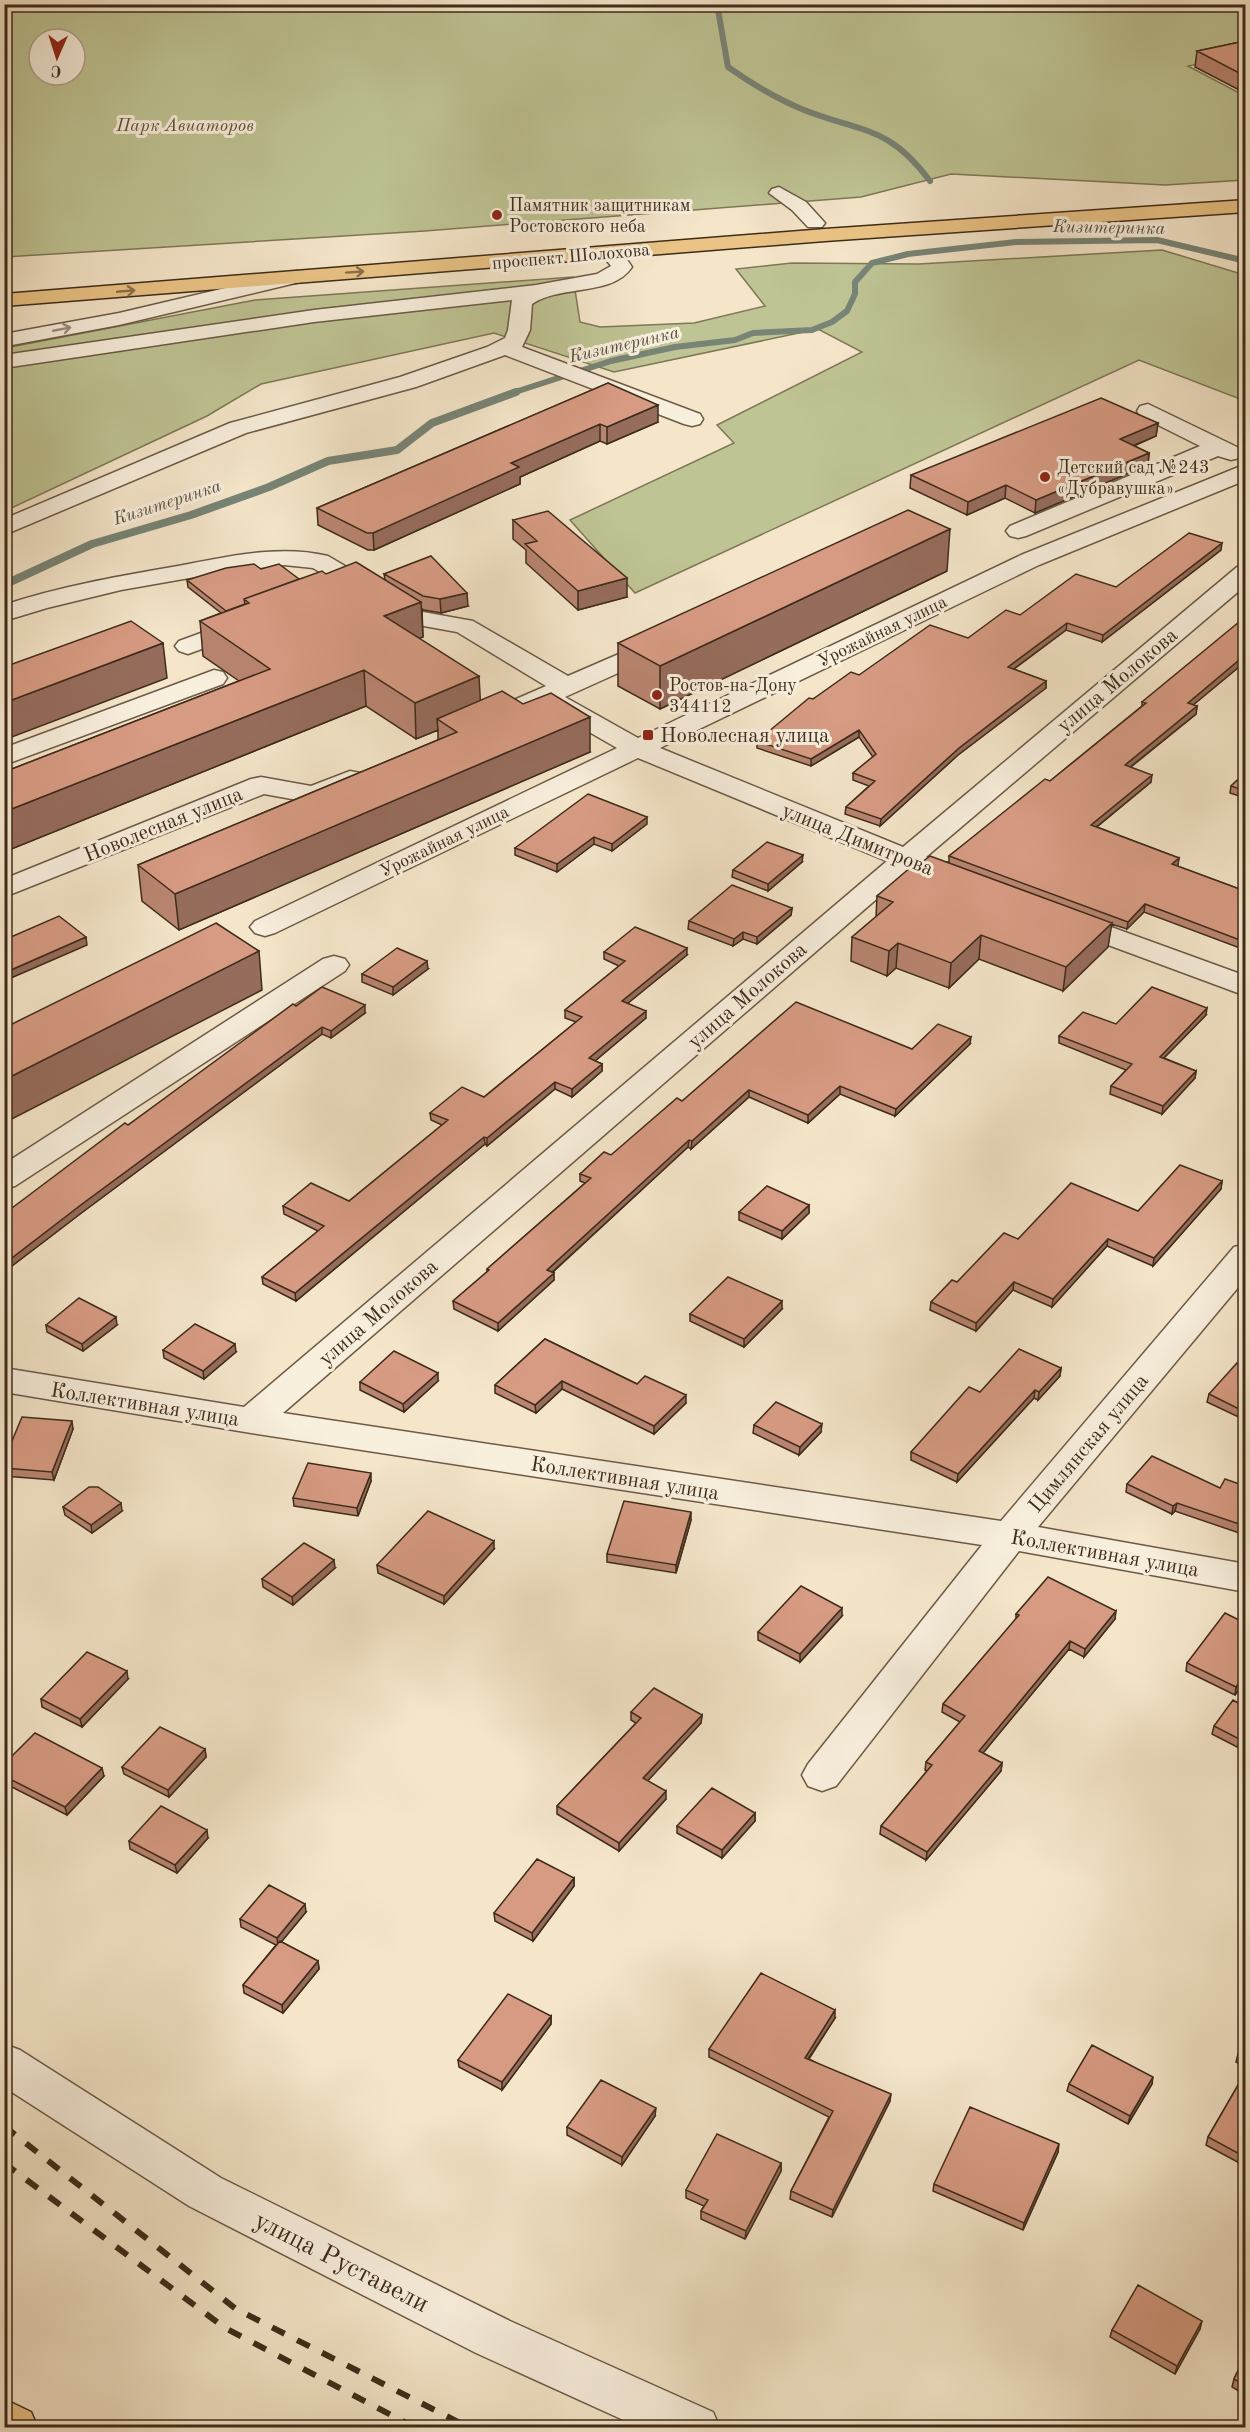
<svg xmlns="http://www.w3.org/2000/svg" width="1250" height="2432" viewBox="0 0 1250 2432" font-family="'Old Standard TT',serif">
  <rect width="100%" height="100%" fill="#f5e6ca"/>
  <filter id="stains"><feTurbulence type="fractalNoise" baseFrequency=".00333" numOctaves="4"/><feColorMatrix values="0 0 0 0 .2 0 0 0 0 .09 0 0 0 0 .02 0 0 0 .5 -.17"/></filter>
  <radialGradient id="worn" r=".72"><stop offset=".6" stop-color="#630" stop-opacity="0"/><stop offset="1" stop-color="#630" stop-opacity=".3"/></radialGradient>
  <path fill="#bfc494" stroke="#7e7857" stroke-width="1.5" fill-rule="evenodd" d="M 5,5 L 1245,5 L 1245,55 L 1188,66 L 1245,96 L 1245,180 L 1165,185 L 951,174 L 861,197 L 425,231 L 5,257 ZM 39,39 L 75,39 L 75,75 L 39,75 Z
    M 1162,250 L 1245,275 L 1245,401 L 1139,360 L 635,593 L 570,520 L 734,443 L 717,425 L 862,352 L 818,329 L 614,372 L 494,333 L 261,384 L 207,416 L 5,511 L 5,348 L 255,300 L 573,277 L 580,322 L 600,327 L 694,323 L 765,306 L 736,269 L 792,263 L 919,264 Z"/>
  <g fill="none" stroke-linecap="round" stroke-linejoin="round">
    <path stroke="#778476" stroke-width="6" d="M 717,4 L 728,67 C 752,84 777,99 804,110 C 863,133 888,125 930,181
      M 512,393 L 611,361 L 675,347 L 735,340 L 753,333 L 812,330 L 832,322 L 847,311 L 855,294 L 855,282 L 872,263 L 908,254 L 1016,242 L 1157,240 L 1246,261"/>
    <path stroke="#778476" stroke-width="8" d="M 10,582 L 92,544 L 191,515 L 269,487 L 328,461 L 397,450 L 432,423 L 516,392"/>
    <g stroke="#6c5a46" stroke-width="3">
      <path id="minor" d="M 779,187 L 806,202 L 825,223 L 822,227 L 808,227 L 792,210 L 769,193 L 772,189 Z
        M 611,247 C 621,249 626,258 632,267 C 612,297 562,284 532,304 L 530,330 L 522,347 L 700,414 L 703,419 L 700,424 L 692,426 L 684,424 L 505,355 L 416,387 L 246,433 L 4,535 L 4,519 L 230,423 L 400,377 L 487,347 L 505,338 L 508,330 L 512,300 L 314,322 L 4,368 L 4,355 L 314,310 L 536,285 L 597,274 L 611,266 L 601,253 L 604,249 Z
        M 297,271 L 304,273 L 307,277 L 304,281 L 119,325 L 12,345 L 4,344 L 4,334 L 119,313 Z
        M 1148,404 L 1239,448 L 1242,453 L 1239,458 L 1231,460 L 1218,456 L 1026,536 L 1018,538 L 1010,536 L 1006,531 L 1010,526 L 1200,446 L 1140,416 L 1137,411 L 1140,406 Z
        M 1246,464 L 1246,480 L 1039,565 L 660,748 L 903,847 L 1237,567 L 1246,565 L 1246,585 L 926,857 L 934,860 L 938,866 L 934,872 L 924,875 L 910,870 L 283,1413 L 1001,1521 L 1234,1247 L 1246,1244 L 1246,1278 L 1038,1527 L 1246,1564 L 1246,1592 L 1019,1551 L 836,1786 L 822,1791 L 808,1786 L 802,1775 L 808,1764 L 982,1545 L 251,1433 L 4,1392 L 4,1368 L 244,1407 L 887,861 L 638,758 L 275,933 L 265,936 L 255,933 L 250,927 L 255,921 L 617,748 L 544,706 L 511,719 L 502,717 L 498,711 L 502,705 L 546,686 L 457,632 L 407,623 L 313,568 L 284,565 L 212,574 L 121,590 L 47,608 L 4,621 L 4,605 C 61,586 120,576 178,566 C 226,557 280,544 328,556 L 423,612 L 473,621 L 568,676 L 649,641 L 658,638 L 667,641 L 671,646 L 667,651 L 565,697 L 638,738 L 1021,555 Z
        M 242,618 L 251,621 L 255,626 L 251,631 L 188,654 L 179,651 L 175,646 L 179,641 Z
        M 214,670 L 223,672 L 227,678 L 223,684 L 4,765 L 4,748 Z
        M 350,771 L 360,773 L 364,779 L 360,785 L 314,803 L 264,794 L 4,897 L 4,879 L 251,779 L 261,777 L 311,786 Z
        M 1067,911 L 1246,976 L 1246,996 L 1057,926 L 1052,920 L 1057,914 Z
        M 334,956 L 345,959 L 349,965 L 345,971 L 15,1186 L 4,1189 L 4,1164 L 323,959 Z
        M 4,2044 L 20,2050 L 221,2178 L 510,2321 L 713,2412 L 720,2428 L 641,2428 L 476,2353 L 189,2206 L 4,2087 Z"/>
    </g>
    <g stroke="#3e2b1a" stroke-width="3">
      <path id="major" d="M 1246,200 L 1246,212 L 825,241 L 4,306 L 4,294 L 825,229 Z
        M 4,2399 L 31,2412 L 38,2428 L 4,2428 Z"/>
    </g>
    <use href="#minor" fill="#f8efdd" fill-rule="evenodd"/>
    <use href="#major" fill="#eac385" fill-rule="evenodd"/>
    <path stroke="#3e2b1a" stroke-width="6" stroke-dasharray="14 14" stroke-linecap="butt" d="M 4,2126 L 236,2309 L 470,2428
      M 4,2163 L 225,2328 L 416,2428"/>
  </g>
  <path fill="#b98571" stroke="#3e2b1a" stroke-width="1.5" d="M 1245,41 L 1245,93 L 1195,67 L 1197,51 Z
    M 608,383 L 658,422 L 607,444 L 600,441 L 520,477 L 520,484 L 374,550 L 368,550 L 318,525 L 317,508 Z
    M 1158,423 L 1156,436 L 1134,446 L 1149,453 L 1148,465 L 1035,513 L 1005,498 L 967,515 L 910,488 L 911,475 Z
    M 513,520 L 627,597 L 578,610 L 526,563 L 526,550 L 513,539 Z
    M 1221,550 L 1102,642 L 1066,630 L 1014,669 L 1046,681 L 1046,688 L 958,755 L 880,826 L 845,814 L 846,807 L 869,786 L 853,780 L 853,773 L 873,757 L 859,737 L 811,766 L 757,748 L 757,741 L 813,699 L 859,675 L 968,638 L 1020,615 L 1116,587 Z
    M 261,569 L 299,579 L 326,574 L 385,580 L 384,574 L 468,606 L 441,613 L 424,610 L 422,609 L 423,637 L 419,638 L 480,701 L 590,752 L 179,930 L 142,901 L 138,865 L 438,740 L 438,730 L 416,739 L 366,706 L 4,852 L 4,772 L 239,681 L 203,656 L 200,621 L 221,613 L 188,587 L 187,580 Z
    M 947,571 L 660,709 L 618,686 L 618,643 Z
    M 1245,662 L 1193,705 L 1197,706 L 1196,714 L 1131,767 L 1151,782 L 1097,827 L 1179,858 L 1177,866 L 1245,891 L 1245,950 L 1144,912 L 1127,929 L 1111,924 L 1108,947 L 1063,991 L 979,959 L 949,988 L 896,968 L 887,976 L 851,961 L 852,937 L 876,917 L 877,896 L 922,862 L 949,862 L 949,856 L 1050,781 L 1142,706 L 1142,702 Z
    M 1245,773 L 1245,798 L 1230,793 L 1231,786 Z
    M 647,824 L 612,851 L 594,844 L 557,872 L 515,855 L 515,848 Z
    M 802,862 L 768,891 L 732,877 L 733,870 Z
    M 792,908 L 791,915 L 757,944 L 743,939 L 733,946 L 688,929 L 689,921 Z
    M 604,952 L 687,955 L 628,1003 L 646,1018 L 595,1061 L 602,1064 L 602,1071 L 572,1097 L 555,1089 L 487,1146 L 485,1144 L 296,1301 L 263,1284 L 262,1277 L 318,1231 L 284,1214 L 283,1206 L 349,1201 L 442,1125 L 431,1120 L 430,1113 L 484,1097 L 576,1022 L 565,1018 L 565,1010 L 619,966 L 604,959 Z
    M 428,969 L 393,995 L 362,982 L 362,974 Z
    M 296,1006 L 365,1013 L 331,1038 L 322,1034 L 84,1211 L 4,1272 L 4,1214 L 128,1125 Z
    M 1206,1015 L 1164,1058 L 1196,1071 L 1195,1078 L 1162,1114 L 1110,1094 L 1111,1086 L 1126,1070 L 1059,1043 L 1059,1036 L 1116,1024 Z
    M 970,1044 L 895,1116 L 840,1094 L 808,1123 L 749,1097 L 691,1149 L 688,1147 L 553,1272 L 554,1280 L 498,1331 L 454,1309 L 453,1301 L 487,1272 L 487,1269 L 585,1183 L 580,1181 L 580,1174 L 611,1155 L 682,1101 L 912,1049 Z
    M 1222,1181 L 1221,1189 L 1153,1266 L 1107,1246 L 1052,1307 L 1013,1290 L 976,1331 L 930,1310 L 931,1302 L 1018,1239 L 1138,1211 Z
    M 809,1205 L 809,1213 L 782,1239 L 739,1220 L 739,1212 Z
    M 782,1309 L 744,1347 L 690,1321 L 690,1314 Z
    M 46,1325 L 117,1325 L 83,1351 L 47,1332 Z
    M 545,1339 L 637,1384 L 686,1403 L 654,1434 L 562,1389 L 536,1413 L 495,1393 L 495,1385 Z
    M 163,1350 L 236,1352 L 204,1379 L 164,1358 Z
    M 1245,1367 L 1245,1420 L 1207,1402 L 1209,1394 Z
    M 1061,1368 L 1060,1376 L 1038,1400 L 1034,1398 L 957,1482 L 911,1460 L 911,1452 L 980,1392 Z
    M 438,1381 L 404,1412 L 360,1390 L 360,1382 Z
    M 754,1425 L 821,1432 L 799,1455 L 753,1433 Z
    M 73,1429 L 54,1480 L 4,1476 L 4,1460 Z
    M 371,1481 L 358,1516 L 294,1506 L 293,1498 Z
    M 1127,1484 L 1220,1488 L 1245,1486 L 1245,1535 L 1175,1511 L 1172,1514 L 1126,1492 Z
    M 63,1507 L 122,1511 L 92,1533 L 65,1515 Z
    M 691,1520 L 676,1573 L 607,1562 L 607,1554 Z
    M 494,1549 L 444,1604 L 378,1573 L 377,1565 Z
    M 335,1568 L 293,1605 L 263,1587 L 262,1579 Z
    M 1016,1614 L 1115,1619 L 1084,1657 L 1069,1649 L 983,1753 L 1002,1763 L 1001,1771 L 926,1860 L 880,1834 L 881,1826 L 927,1771 L 925,1770 L 926,1762 L 960,1722 L 942,1712 L 943,1704 L 1016,1619 Z
    M 842,1616 L 800,1662 L 758,1640 L 758,1632 Z
    M 1245,1623 L 1245,1681 L 1235,1695 L 1186,1671 L 1187,1663 Z
    M 128,1679 L 82,1727 L 42,1707 L 41,1699 Z
    M 1245,1707 L 1245,1751 L 1212,1734 L 1214,1726 Z
    M 631,1712 L 702,1715 L 701,1723 L 647,1781 L 666,1799 L 619,1851 L 557,1814 L 557,1806 L 636,1723 L 631,1720 Z
    M 205,1749 L 206,1757 L 169,1797 L 124,1774 L 122,1767 Z
    M 4,1764 L 104,1776 L 67,1815 L 4,1783 Z
    M 755,1813 L 755,1821 L 722,1858 L 677,1833 L 677,1826 Z
    M 208,1838 L 177,1873 L 130,1849 L 129,1841 Z
    M 574,1878 L 574,1886 L 533,1941 L 495,1921 L 494,1913 Z
    M 306,1912 L 281,1942 L 318,1961 L 319,1969 L 283,2013 L 244,1993 L 243,1985 L 276,1945 L 241,1927 L 240,1919 Z
    M 551,2016 L 551,2024 L 502,2090 L 459,2067 L 458,2060 Z
    M 835,2018 L 809,2059 L 890,2101 L 832,2217 L 790,2199 L 791,2191 L 829,2117 L 709,2057 L 709,2049 Z
    M 1245,2040 L 1245,2067 L 1236,2062 L 1238,2054 Z
    M 1245,2073 L 1245,2166 L 1206,2145 L 1208,2137 Z
    M 1069,2084 L 1152,2084 L 1128,2124 L 1067,2091 Z
    M 655,2116 L 622,2165 L 567,2135 L 567,2127 Z
    M 1058,2152 L 1023,2230 L 933,2191 L 934,2184 Z
    M 781,2163 L 781,2171 L 745,2239 L 701,2219 L 701,2211 L 704,2206 L 686,2198 L 686,2190 Z
    M 1200,2329 L 1175,2374 L 1110,2337 L 1112,2330 Z
    M 1245,2356 L 1245,2395 L 1232,2387 L 1234,2379 Z"/>
  <path fill="#966c5c" stroke="#3e2b1a" stroke-width="1.5" d="M 658,405 L 658,422 L 607,444 L 607,427 Z
    M 1158,423 L 1156,436 L 1118,452 L 1120,439 Z
    M 600,424 L 600,441 L 520,477 L 520,484 L 374,550 L 373,533 L 511,463 Z
    M 1149,453 L 1148,465 L 1035,513 L 1036,500 Z
    M 1006,485 L 1005,498 L 967,515 L 968,502 Z
    M 950,529 L 947,571 L 660,709 L 660,666 Z
    M 1222,543 L 1221,550 L 1102,642 L 1103,635 Z
    M 627,578 L 627,597 L 578,610 L 578,591 Z
    M 467,593 L 468,606 L 441,613 L 440,599 Z
    M 421,602 L 423,637 L 386,651 L 384,616 Z
    M 1067,623 L 1066,630 L 1007,674 L 1008,667 Z
    M 163,643 L 167,678 L 4,740 L 4,703 Z
    M 1245,655 L 1245,662 L 1187,710 L 1188,703 Z
    M 364,670 L 366,706 L 4,852 L 4,812 Z
    M 479,676 L 481,712 L 437,719 L 438,730 L 416,739 L 415,703 Z
    M 1046,681 L 1046,688 L 958,755 L 880,826 L 881,819 L 959,748 Z
    M 1197,706 L 1196,714 L 1124,772 L 1125,765 Z
    M 590,717 L 590,752 L 179,930 L 175,894 Z
    M 859,730 L 859,737 L 811,766 L 811,759 Z
    M 1152,775 L 1151,782 L 1090,832 L 1091,825 Z
    M 647,817 L 647,824 L 612,851 L 612,844 Z
    M 594,837 L 594,844 L 557,872 L 557,864 Z
    M 803,855 L 802,862 L 768,891 L 768,884 Z
    M 1179,858 L 1178,865 L 1171,871 L 1172,864 Z
    M 1145,904 L 1144,912 L 1127,929 L 1128,922 Z
    M 792,908 L 791,915 L 757,944 L 757,937 Z
    M 1112,923 L 1108,947 L 1063,991 L 1066,967 Z
    M 743,932 L 743,939 L 733,946 L 734,939 Z
    M 981,935 L 979,959 L 949,988 L 951,963 Z
    M 86,937 L 87,945 L 4,981 L 4,973 Z
    M 898,943 L 896,968 L 887,976 L 889,951 Z
    M 687,948 L 687,955 L 622,1008 L 622,1001 Z
    M 259,951 L 262,990 L 4,1123 L 4,1080 Z
    M 427,961 L 428,969 L 393,995 L 393,987 Z
    M 365,1005 L 365,1013 L 331,1038 L 331,1031 Z
    M 1207,1008 L 1206,1015 L 1158,1064 L 1160,1057 Z
    M 646,1011 L 646,1018 L 589,1066 L 589,1058 Z
    M 322,1027 L 322,1034 L 84,1211 L 4,1272 L 4,1264 L 82,1204 Z
    M 971,1037 L 970,1044 L 895,1116 L 896,1109 Z
    M 602,1064 L 602,1071 L 572,1097 L 572,1089 Z
    M 1196,1071 L 1195,1078 L 1162,1114 L 1163,1106 Z
    M 555,1082 L 555,1089 L 487,1146 L 487,1138 Z
    M 840,1086 L 840,1094 L 808,1123 L 808,1115 Z
    M 749,1090 L 749,1097 L 691,1149 L 692,1141 Z
    M 484,1137 L 485,1144 L 296,1301 L 295,1293 Z
    M 689,1140 L 688,1147 L 547,1277 L 547,1270 Z
    M 1222,1181 L 1221,1189 L 1153,1266 L 1154,1258 Z
    M 809,1205 L 809,1213 L 782,1239 L 782,1231 Z
    M 1108,1239 L 1107,1246 L 1052,1307 L 1053,1299 Z
    M 554,1273 L 554,1280 L 498,1331 L 498,1323 Z
    M 1014,1282 L 1013,1290 L 976,1331 L 976,1323 Z
    M 782,1301 L 782,1309 L 744,1347 L 744,1339 Z
    M 116,1317 L 117,1325 L 83,1351 L 82,1344 Z
    M 235,1344 L 236,1352 L 204,1379 L 203,1371 Z
    M 1061,1368 L 1060,1376 L 1038,1400 L 1039,1392 Z
    M 438,1373 L 438,1381 L 404,1412 L 403,1404 Z
    M 562,1381 L 562,1389 L 536,1413 L 535,1405 Z
    M 1035,1390 L 1034,1398 L 957,1482 L 958,1474 Z
    M 686,1395 L 686,1403 L 654,1434 L 654,1426 Z
    M 72,1421 L 73,1429 L 54,1480 L 52,1472 Z
    M 822,1424 L 821,1432 L 799,1455 L 800,1447 Z
    M 371,1473 L 371,1481 L 358,1516 L 357,1508 Z
    M 121,1503 L 122,1511 L 92,1533 L 91,1525 Z
    M 1177,1503 L 1175,1511 L 1172,1514 L 1173,1506 Z
    M 691,1512 L 691,1520 L 676,1573 L 676,1565 Z
    M 494,1541 L 494,1549 L 444,1604 L 444,1596 Z
    M 334,1560 L 335,1568 L 293,1605 L 292,1597 Z
    M 842,1608 L 842,1616 L 800,1662 L 800,1654 Z
    M 1116,1611 L 1115,1619 L 1084,1657 L 1085,1649 Z
    M 1070,1641 L 1069,1649 L 978,1759 L 979,1751 Z
    M 127,1671 L 128,1679 L 82,1727 L 80,1719 Z
    M 1245,1675 L 1245,1681 L 1235,1695 L 1236,1687 Z
    M 702,1715 L 701,1723 L 643,1786 L 643,1778 Z
    M 205,1749 L 206,1757 L 169,1797 L 168,1790 Z
    M 1002,1763 L 1001,1771 L 926,1860 L 927,1852 Z
    M 102,1768 L 104,1776 L 67,1815 L 65,1807 Z
    M 666,1791 L 666,1799 L 619,1851 L 619,1843 Z
    M 755,1813 L 755,1821 L 722,1858 L 722,1850 Z
    M 207,1830 L 208,1838 L 177,1873 L 175,1865 Z
    M 574,1878 L 574,1886 L 533,1941 L 532,1933 Z
    M 305,1904 L 306,1912 L 278,1946 L 277,1938 Z
    M 318,1961 L 319,1969 L 283,2013 L 282,2005 Z
    M 835,2010 L 835,2018 L 804,2065 L 805,2058 Z
    M 551,2016 L 551,2024 L 502,2090 L 502,2082 Z
    M 1153,2077 L 1152,2084 L 1128,2124 L 1130,2116 Z
    M 891,2094 L 890,2101 L 832,2217 L 833,2210 Z
    M 656,2108 L 655,2116 L 622,2165 L 622,2157 Z
    M 1059,2144 L 1058,2152 L 1023,2230 L 1024,2223 Z
    M 781,2163 L 781,2171 L 745,2239 L 746,2231 Z
    M 1202,2321 L 1200,2329 L 1175,2374 L 1177,2366 Z"/>
  <path fill="#d79b83" stroke="#3e2b1a" stroke-width="1.5" d="M 1245,41 L 1245,76 L 1197,51 Z
    M 608,383 L 658,405 L 607,427 L 600,424 L 511,463 L 519,467 L 373,533 L 367,533 L 317,508 Z
    M 1101,398 L 1158,423 L 1120,439 L 1149,453 L 1036,500 L 1006,485 L 968,502 L 911,475 Z
    M 908,510 L 950,529 L 660,666 L 618,643 Z
    M 548,511 L 627,578 L 578,591 L 525,544 L 537,541 L 513,520 Z
    M 1189,533 L 1222,543 L 1103,635 L 1067,623 L 1008,667 L 1046,681 L 959,748 L 881,819 L 846,807 L 875,781 L 853,773 L 876,754 L 859,730 L 811,759 L 757,741 L 809,698 L 813,699 L 851,672 L 859,675 L 930,625 L 968,638 L 1006,610 L 1020,615 L 1076,574 L 1116,587 Z
    M 431,556 L 467,593 L 440,599 L 423,596 L 384,574 Z
    M 356,562 L 421,602 L 384,616 L 479,676 L 415,703 L 364,670 L 4,812 L 4,772 L 270,669 L 200,621 L 249,603 L 244,599 L 322,571 L 326,574 Z
    M 254,564 L 261,569 L 279,564 L 299,579 L 244,599 L 245,604 L 226,611 L 187,580 L 226,568 Z
    M 1245,617 L 1245,655 L 1188,703 L 1197,706 L 1125,765 L 1152,775 L 1091,825 L 1179,858 L 1172,864 L 1245,891 L 1245,942 L 1145,904 L 1128,922 L 949,856 L 1045,779 L 1050,781 L 1146,703 L 1142,702 Z
    M 131,621 L 163,643 L 4,703 L 4,667 Z
    M 502,691 L 523,704 L 551,693 L 590,717 L 175,894 L 138,865 L 457,732 L 437,719 Z
    M 1245,773 L 1245,791 L 1231,786 Z
    M 588,794 L 647,817 L 612,844 L 594,837 L 557,864 L 515,848 Z
    M 767,842 L 803,855 L 768,884 L 733,870 Z
    M 930,856 L 1112,923 L 1066,967 L 981,935 L 951,963 L 898,943 L 889,951 L 852,937 L 893,902 L 877,896 L 918,861 L 922,862 Z
    M 732,885 L 792,908 L 757,937 L 743,932 L 734,939 L 689,921 Z
    M 59,916 L 86,937 L 4,973 L 4,940 Z
    M 216,923 L 259,951 L 4,1080 L 4,1028 Z
    M 635,927 L 687,948 L 622,1001 L 646,1011 L 589,1058 L 602,1064 L 572,1089 L 555,1082 L 487,1138 L 484,1137 L 295,1293 L 262,1277 L 324,1226 L 283,1206 L 311,1183 L 349,1201 L 448,1120 L 430,1113 L 462,1087 L 484,1097 L 582,1017 L 565,1010 L 625,961 L 604,952 Z
    M 397,948 L 427,961 L 393,987 L 362,974 Z
    M 322,987 L 365,1005 L 331,1031 L 322,1027 L 82,1204 L 4,1264 L 4,1214 L 125,1123 L 128,1125 L 293,1004 L 296,1006 Z
    M 1152,987 L 1207,1008 L 1160,1057 L 1196,1071 L 1163,1106 L 1111,1086 L 1132,1064 L 1059,1036 L 1083,1012 L 1116,1024 Z
    M 796,1002 L 912,1049 L 938,1024 L 971,1037 L 896,1109 L 840,1086 L 808,1115 L 749,1090 L 692,1141 L 689,1140 L 547,1270 L 554,1273 L 498,1323 L 453,1301 L 489,1270 L 487,1269 L 591,1178 L 580,1174 L 604,1152 L 611,1155 L 677,1098 L 682,1101 Z
    M 1180,1165 L 1222,1181 L 1154,1258 L 1108,1239 L 1053,1299 L 1014,1282 L 976,1323 L 931,1302 L 952,1280 L 957,1282 L 1004,1233 L 1018,1239 L 1071,1183 L 1138,1211 Z
    M 767,1186 L 809,1205 L 782,1231 L 739,1212 Z
    M 728,1277 L 782,1301 L 744,1339 L 690,1314 Z
    M 79,1298 L 116,1317 L 82,1344 L 46,1325 Z
    M 195,1324 L 235,1344 L 203,1371 L 163,1350 Z
    M 545,1339 L 637,1384 L 645,1376 L 686,1395 L 654,1426 L 562,1381 L 535,1405 L 495,1385 Z
    M 1019,1349 L 1061,1368 L 1039,1392 L 1035,1390 L 958,1474 L 911,1452 L 969,1387 L 980,1392 Z
    M 394,1351 L 438,1373 L 403,1404 L 360,1382 Z
    M 1237,1363 L 1245,1367 L 1245,1412 L 1209,1394 Z
    M 776,1402 L 822,1424 L 800,1447 L 754,1425 Z
    M 22,1417 L 72,1421 L 52,1472 L 4,1468 L 4,1460 Z
    M 1152,1456 L 1220,1488 L 1225,1479 L 1245,1486 L 1245,1526 L 1177,1503 L 1173,1506 L 1127,1484 Z
    M 308,1463 L 371,1473 L 357,1508 L 293,1498 Z
    M 89,1487 L 98,1487 L 121,1503 L 91,1525 L 63,1507 Z
    M 624,1501 L 691,1512 L 676,1565 L 607,1554 Z
    M 428,1511 L 494,1541 L 444,1596 L 377,1565 Z
    M 304,1543 L 334,1560 L 292,1597 L 262,1579 Z
    M 1048,1577 L 1116,1611 L 1085,1649 L 1070,1641 L 979,1751 L 1002,1763 L 927,1852 L 881,1826 L 932,1765 L 926,1762 L 965,1716 L 943,1704 L 1019,1615 L 1016,1614 Z
    M 801,1586 L 842,1608 L 800,1654 L 758,1632 Z
    M 1225,1613 L 1245,1623 L 1245,1675 L 1236,1687 L 1187,1663 Z
    M 87,1652 L 127,1671 L 80,1719 L 41,1699 Z
    M 654,1688 L 702,1715 L 643,1778 L 666,1791 L 619,1843 L 557,1806 L 641,1718 L 631,1712 Z
    M 1233,1700 L 1245,1707 L 1245,1742 L 1214,1726 Z
    M 160,1727 L 205,1749 L 168,1790 L 122,1767 Z
    M 35,1733 L 102,1768 L 65,1807 L 4,1776 L 4,1764 Z
    M 712,1788 L 755,1813 L 722,1850 L 677,1826 Z
    M 161,1806 L 207,1830 L 175,1865 L 129,1841 Z
    M 537,1859 L 574,1878 L 532,1933 L 494,1913 Z
    M 269,1885 L 305,1904 L 277,1938 L 240,1919 Z
    M 280,1941 L 318,1961 L 282,2005 L 243,1985 Z
    M 761,1973 L 835,2010 L 805,2058 L 891,2094 L 833,2210 L 791,2191 L 833,2111 L 709,2049 Z
    M 508,1994 L 551,2016 L 502,2082 L 458,2060 Z
    M 1245,2040 L 1245,2058 L 1238,2054 Z
    M 1092,2045 L 1153,2077 L 1130,2116 L 1069,2084 Z
    M 1245,2073 L 1245,2157 L 1208,2137 Z
    M 601,2080 L 656,2108 L 622,2157 L 567,2127 Z
    M 970,2107 L 1059,2144 L 1024,2223 L 934,2184 Z
    M 717,2134 L 781,2163 L 746,2231 L 701,2211 L 708,2200 L 686,2190 Z
    M 1138,2285 L 1202,2321 L 1177,2366 L 1112,2330 Z
    M 1245,2356 L 1245,2386 L 1234,2379 Z"/>
  <defs><path id="oneway-shaft" d="M-6 0H5M1.5-3L5.5 0L1.5 3" fill="none" stroke-width="1.6" stroke-linecap="round" stroke-linejoin="round" transform="scale(1.5)"/></defs>
  <g stroke="#8b6f4a">
    <use href="#oneway-shaft" transform="translate(355 272) rotate(-4)"/>
    <use href="#oneway-shaft" transform="translate(126 291) rotate(-5)"/>
  </g>
  <use stroke="#9b8d7c" href="#oneway-shaft" transform="translate(62 329) rotate(-11)"/>
  <g fill="#8f2418" stroke="#f8efdd" stroke-width="2">
    <circle cx="497" cy="215" r="6"/>
    <circle cx="1045" cy="477" r="6"/>
    <circle cx="657" cy="695" r="6"/>
    <rect x="642" y="729" width="12" height="12" rx="3"/>
  </g>
  <g text-anchor="middle" stroke-width="6" stroke-linejoin="round" paint-order="stroke">
    <g font-size="18" font-style="italic" fill="#5e5138" stroke="#f8efdd">
      <text x="185" y="131">Парк Авиаторов</text>
    </g>
    <g font-size="18" fill="#3e2b1a" stroke="#f8efdd" text-anchor="start">
      <text x="509" y="211">Памятник защитникам<tspan x="509" dy="21">Ростовского неба</tspan></text>
      <text x="1057" y="473">Детский сад №243<tspan x="1057" dy="21">«Дубравушка»</tspan></text>
      <text x="669" y="691">Ростов-на-Дону<tspan x="669" dy="21">344112</tspan></text>
    </g>
    <g font-size="18" font-style="italic" fill="#565040" stroke="#f8efdd">
      <text transform="translate(1109 227) rotate(1)" y="6">Кизитеринка</text>
      <text transform="translate(624 344) rotate(-13)" y="6">Кизитеринка</text>
      <text transform="translate(167 502) rotate(-18)" y="6">Кизитеринка</text>
    </g>
    <g font-size="18" fill="#3e2b1a" stroke="#f8efdd">
      <text transform="translate(571 256) rotate(-5)" y="6">проспект Шолохова</text>
      <text transform="translate(882 631) rotate(-26)" y="6">Урожайная улица</text>
      <text transform="translate(444 841) rotate(-26)" y="6">Урожайная улица</text>
    </g>
    <g font-size="21" fill="#3e2b1a" stroke="#f8efdd">
      <text transform="translate(1117 680) rotate(-40)" y="7">улица Молокова</text>
      <text transform="translate(163 824) rotate(-22)" y="7">Новолесная улица</text>
      <text transform="translate(858 839) rotate(22)" y="7">улица Димитрова</text>
      <text transform="translate(747 995) rotate(-41)" y="7">улица Молокова</text>
      <text transform="translate(378 1312) rotate(-41)" y="7">улица Молокова</text>
      <text transform="translate(145 1404) rotate(9)" y="7">Коллективная улица</text>
      <text transform="translate(1088 1443) rotate(-50)" y="7">Цимлянская улица</text>
      <text transform="translate(625 1478) rotate(9)" y="7">Коллективная улица</text>
      <text transform="translate(1105 1553) rotate(10)" y="7">Коллективная улица</text>
    </g>
    <g font-size="21" fill="#3e2b1a" stroke="#f8efdd" text-anchor="start">
      <text x="660" y="742">Новолесная улица</text>
    </g>
    <g font-size="26" fill="#3e2b1a" stroke="#f8efdd">
      <text transform="translate(342 2261) rotate(27)" y="9">улица Руставели</text>
    </g>
  </g>
  <rect width="1250" height="2432" fill="none" stroke="#f5e6ca" stroke-width="24"/>
  <rect x="6" y="6" width="1238" height="2420" fill="none" stroke="#3e2b1a" stroke-width="3"/>
  <rect x="12" y="12" width="1226" height="2408" fill="none" stroke="#3e2b1a" stroke-width="1.5"/>
  <g transform="translate(57 57) rotate(183)"><circle r="28" fill="#f8efdd" stroke="#aea18f" stroke-width="1.5"/>
  <path d="M0-4.5L10 22L0 15L-10 22Z" fill="#8f2418"/>
  <text y="-9" font-size="16" font-weight="bold" text-anchor="middle" fill="#3e2b1a">С</text>
  </g>
  <rect width="100%" height="100%" filter="url(#stains)"/>
  <rect width="100%" height="100%" fill="url(#worn)"/>
</svg>
